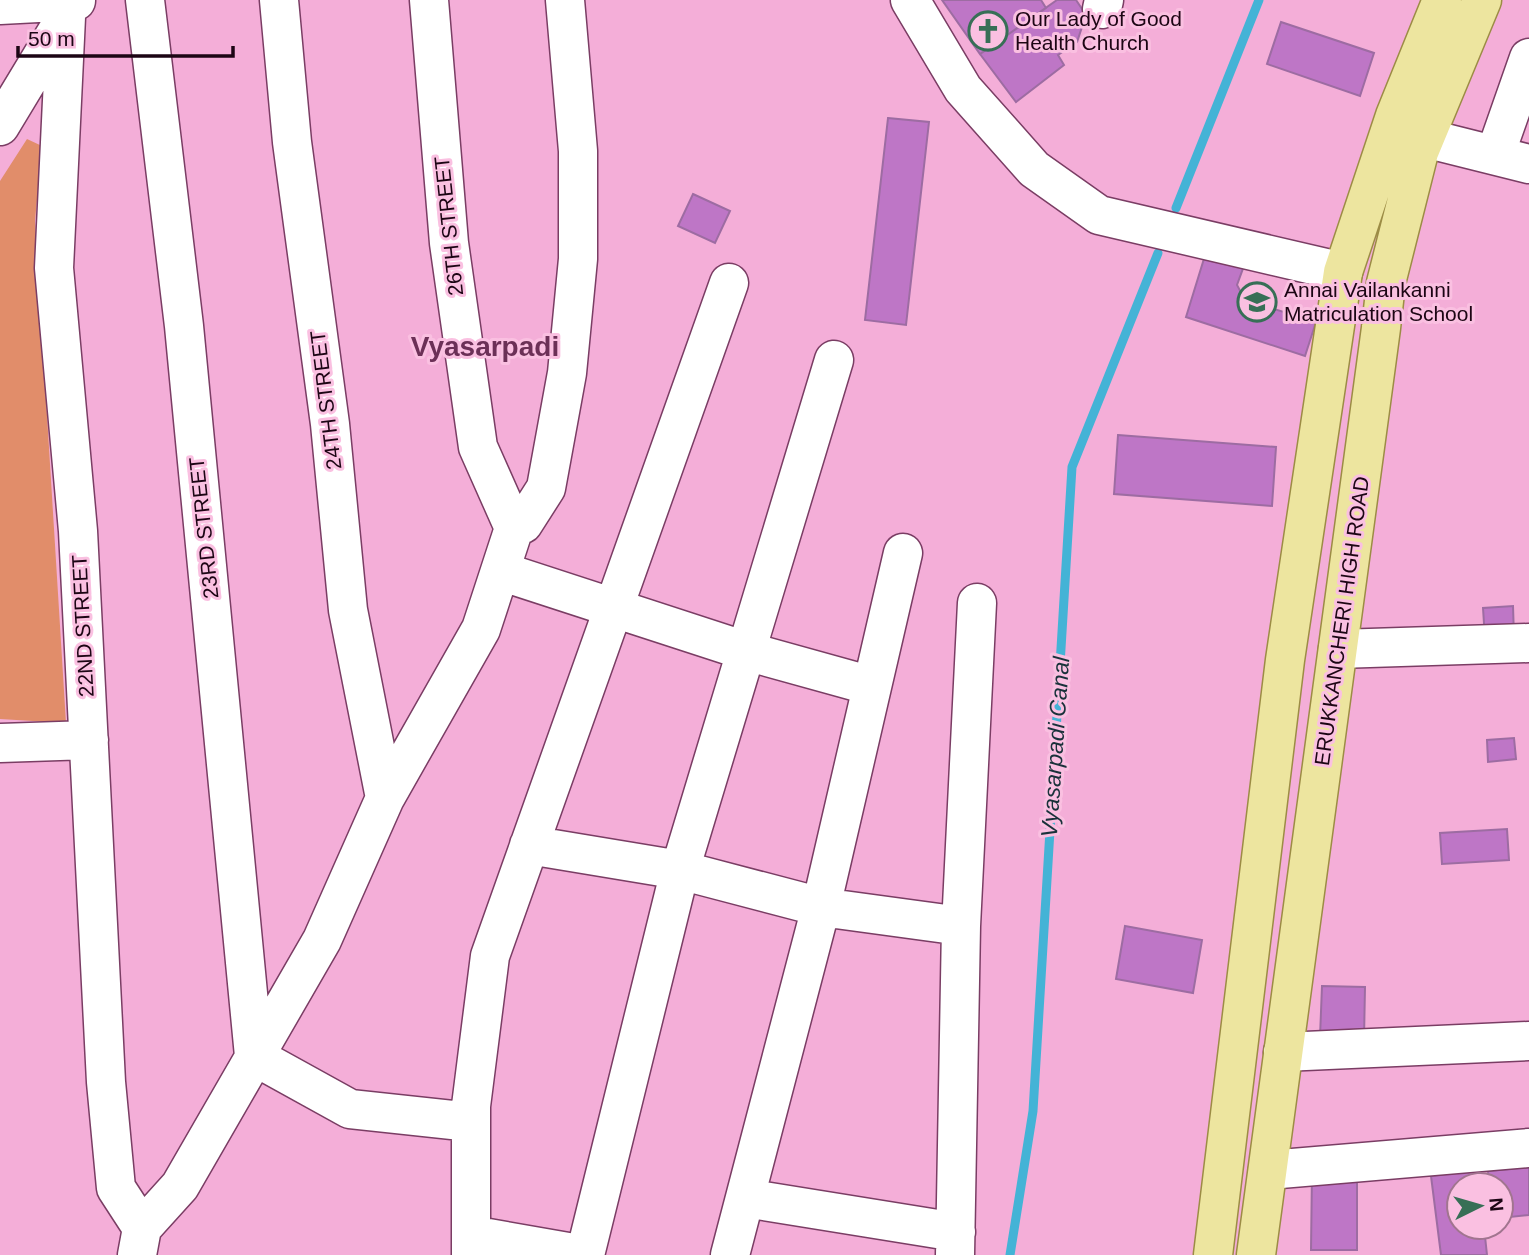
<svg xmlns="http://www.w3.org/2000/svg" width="1529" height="1255" viewBox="0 0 1529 1255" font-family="Arial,sans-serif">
  <rect width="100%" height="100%" fill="#f4aed8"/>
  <path fill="#e18d6a" d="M 27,139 L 42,146 L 35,221 L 66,723 L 0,719 L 0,181 Z"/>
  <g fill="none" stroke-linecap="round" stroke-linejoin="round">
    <path stroke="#44b3d6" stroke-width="9" d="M 1176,208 L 1259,0
      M 1010,1255 L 1033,1111 L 1072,467 L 1158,253"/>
  </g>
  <path fill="#be76c6" stroke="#9d6ca2" stroke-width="2" d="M 942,0 L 1041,0 L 1046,8 L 980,54 Z
    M 1057,0 L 1076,0 L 1086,15 L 1077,42 L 1058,55 L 1064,65 L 1016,102 L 980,54 Z
    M 1281,22 L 1374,53 L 1360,96 L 1267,64 Z
    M 888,118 L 929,122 L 906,325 L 865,320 Z
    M 693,194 L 730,211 L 715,243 L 678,226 Z
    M 1207,249 L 1245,263 L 1237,285 L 1245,300 L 1316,322 L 1305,356 L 1186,317 Z
    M 1118,435 L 1276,447 L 1272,506 L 1114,494 Z
    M 1513,606 L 1514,637 L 1485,639 L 1483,608 Z
    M 1514,738 L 1516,759 L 1488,762 L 1487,740 Z
    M 1507,829 L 1509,860 L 1442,864 L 1440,833 Z
    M 1125,926 L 1202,940 L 1193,993 L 1116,979 Z
    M 1322,986 L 1365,987 L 1364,1039 L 1320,1037 Z
    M 1529,1167 L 1529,1215 L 1501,1218 L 1501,1185 L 1489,1185 L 1488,1171 Z
    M 1477,1170 L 1479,1185 L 1459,1185 L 1459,1227 L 1484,1227 L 1487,1255 L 1441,1255 L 1431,1176 Z
    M 1312,1172 L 1357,1173 L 1357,1250 L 1311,1250 Z"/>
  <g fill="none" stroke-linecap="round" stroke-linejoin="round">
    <g stroke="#7a3d64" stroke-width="41">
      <path id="minor" d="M 145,0 L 184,326 L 254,1056 L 350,1109 L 471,1122
        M 279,0 L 292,142 L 330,424 L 348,610 L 385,798
        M 429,0 L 449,243 L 478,447 L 514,528
        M 910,0 L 963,89 L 1034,169 L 1099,215 L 1343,272
        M 0,5 L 76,1
        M 1102,9 L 1104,0
        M 66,17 L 54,268 L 78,531 L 106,1082 L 116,1188 L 142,1228
        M 0,126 L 64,20
        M 1425,138 L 1529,164
        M 1495,155 L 1529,58
        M 500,571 L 746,651 L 872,686
        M 1338,649 L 1529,643
        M 0,743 L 89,740
        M 529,845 L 680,870 L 821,907 L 961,926
        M 1283,1052 L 1529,1041
        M 1268,1170 L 1529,1148
        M 745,1198 L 956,1232
        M 471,1235 L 585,1255
        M 137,1255 L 142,1228 L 180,1186 L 322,940 L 385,798 L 481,629 L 514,528 L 523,524 L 546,488 L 567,373 L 578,259 L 578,151 L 565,0
        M 471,1255 L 471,1106 L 490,956 L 729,283
        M 585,1255 L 680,870 L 834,360
        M 730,1255 L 821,907 L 903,553
        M 955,1255 L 961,926 L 977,603"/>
    </g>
    <g stroke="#9c8c45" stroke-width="41">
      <path id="major" d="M 1213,1255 L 1285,660 L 1343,272 L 1395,116 L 1442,0
        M 1256,1255 L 1381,328 L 1386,283 L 1419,152 L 1482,0"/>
    </g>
    <use href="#minor" stroke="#fff" stroke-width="38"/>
    <use href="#major" stroke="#ede59f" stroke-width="38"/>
  </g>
  <defs>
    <g id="church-ring" transform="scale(2.0125)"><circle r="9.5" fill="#fac0e1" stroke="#376f56" stroke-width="1.5"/><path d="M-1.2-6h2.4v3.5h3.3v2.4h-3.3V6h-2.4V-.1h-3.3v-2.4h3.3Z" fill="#376f56"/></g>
    <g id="school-ring" transform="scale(2.0125)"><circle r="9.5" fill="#fac0e1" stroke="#376f56" stroke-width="1.5"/><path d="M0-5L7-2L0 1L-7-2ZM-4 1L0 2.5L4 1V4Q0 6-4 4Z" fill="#376f56"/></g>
  </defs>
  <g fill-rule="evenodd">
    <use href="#church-ring" x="988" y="31"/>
    <use href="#school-ring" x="1257" y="302"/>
  </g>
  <g text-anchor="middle" stroke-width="6" stroke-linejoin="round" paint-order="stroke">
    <g font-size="21" fill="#1c0514" stroke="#fac0e1" text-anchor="start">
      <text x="1015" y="26">Our Lady of Good<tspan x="1015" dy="24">Health Church</tspan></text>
      <text x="1284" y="297">Annai Vailankanni<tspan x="1284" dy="24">Matriculation School</tspan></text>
    </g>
    <g font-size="21" fill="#1c0514" stroke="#fac0e1">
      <text transform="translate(449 226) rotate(-96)" y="7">26TH STREET</text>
      <text transform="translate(326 400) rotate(-97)" y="7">24TH STREET</text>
      <text transform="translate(204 528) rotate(-96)" y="7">23RD STREET</text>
      <text transform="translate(1342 621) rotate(-82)" y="7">ERUKKANCHERI HIGH ROAD</text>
      <text transform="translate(83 626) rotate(-93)" y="7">22ND STREET</text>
    </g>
    <g font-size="23" font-style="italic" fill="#19313a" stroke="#fac0e1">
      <text transform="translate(1055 747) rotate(-86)" y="8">Vyasarpadi Canal</text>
    </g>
    <g font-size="28" font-weight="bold" fill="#6c3057" stroke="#fac0e1">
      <text x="485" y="356">Vyasarpadi</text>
    </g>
  </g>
  <g transform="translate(1480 1206) rotate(85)"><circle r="33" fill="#fac0e1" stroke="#a1758f" stroke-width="2"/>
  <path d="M0-5L12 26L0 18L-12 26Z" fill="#376f56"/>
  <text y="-10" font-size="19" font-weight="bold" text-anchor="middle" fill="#1c0514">N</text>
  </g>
  <path d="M18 46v10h215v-10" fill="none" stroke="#1c0514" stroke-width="3.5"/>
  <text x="28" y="46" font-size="21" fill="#1c0514" stroke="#fac0e1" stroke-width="5" paint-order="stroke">50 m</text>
</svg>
